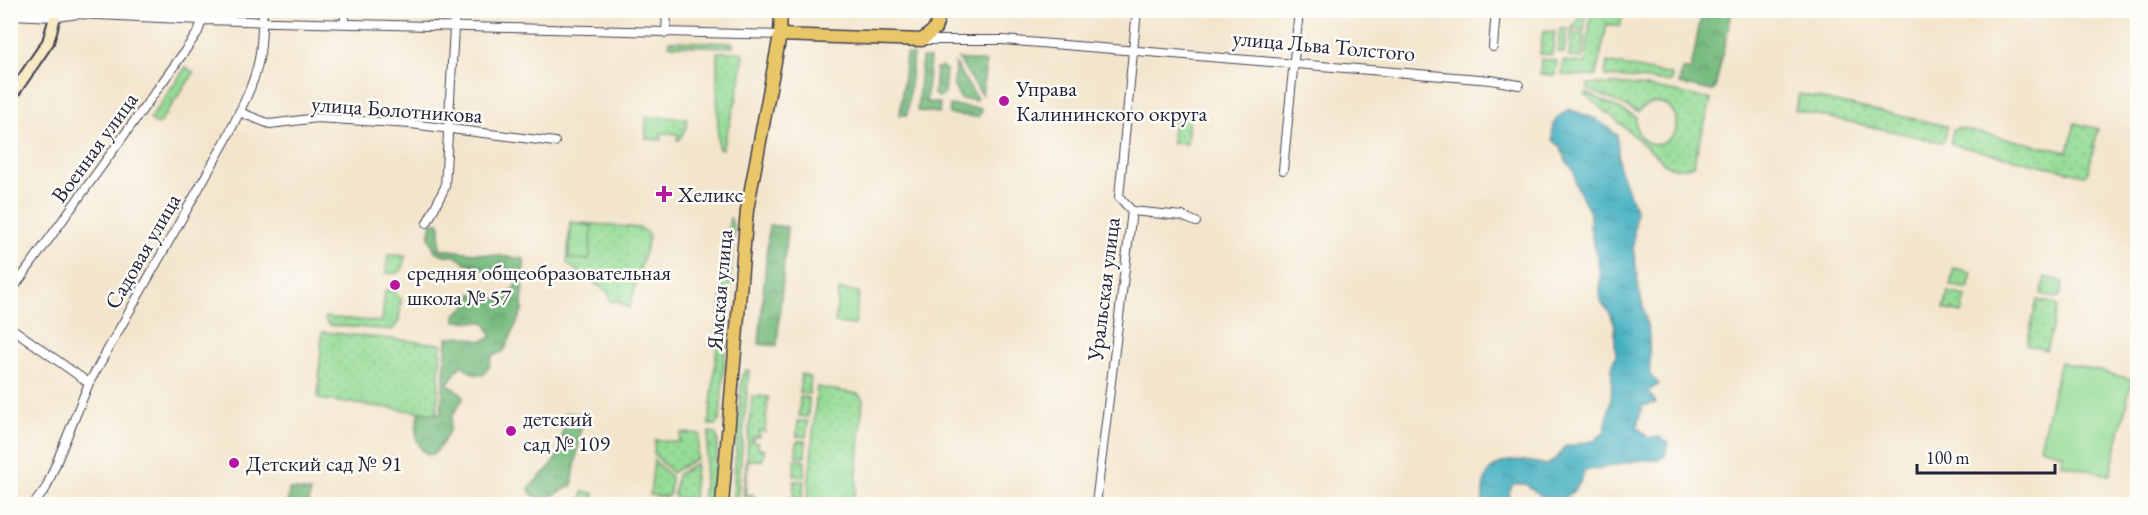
<svg xmlns="http://www.w3.org/2000/svg" width="2148" height="515" viewBox="0 0 2148 515" font-family="'EB Garamond',serif">
  <defs>
    <pattern id="green-dots" width="8" height="8" patternUnits="userSpaceOnUse" patternTransform="scale(1.5)"><rect width="8" height="8" fill="#95dc96"/><path d="M2 2h.1M6 6h.1" fill="none" stroke="#80bc82" stroke-width="1.8" stroke-linecap="round"/></pattern>
    <pattern id="forest-crowns" width="20" height="18" patternUnits="userSpaceOnUse" patternTransform="scale(1.5)"><rect width="20" height="18" fill="#78bc7f"/><path d="M2 6a3 3 0 1 1 6 0M12 15a3 3 0 1 1 6 0" fill="none" stroke="#629869"/></pattern>
    <pattern id="water-ripples" width="26" height="14" patternUnits="userSpaceOnUse" patternTransform="scale(1.5)"><rect width="26" height="14" fill="#41aebf"/><path d="M2 4q2-2 4 0t4 0M15 11q2-2 4 0t4 0" fill="none" stroke="#368d9c"/></pattern>
  </defs>
  <rect width="100%" height="100%" fill="#fdfcf7"/>
  <filter id="ink" filterUnits="userSpaceOnUse"><feTurbulence type="fractalNoise" baseFrequency=".0167" numOctaves="2"/><feDisplacementMap in="SourceGraphic" scale="12" xChannelSelector="R" yChannelSelector="G"/><feConvolveMatrix kernelMatrix="1 2 1 2 8 2 1 2 1" color-interpolation-filters="sRGB"/></filter>
  <filter id="wash" filterUnits="userSpaceOnUse"><feTurbulence type="fractalNoise" baseFrequency=".008" numOctaves="4" result="noise"/><feDisplacementMap in="SourceGraphic" scale="24" xChannelSelector="R" yChannelSelector="G"/><feGaussianBlur stdDeviation="1.35" result="paint"/><feColorMatrix in="noise" values="0 0 0 0 0 0 0 0 0 0 0 0 0 0 0 0 0 1.4 0 .05"/><feComposite in="paint" operator="in"/></filter>
  <g filter="url(#wash)">
    <rect width="100%" height="100%" fill="#f3e5cc"/>
    <path fill="url(#green-dots)" stroke="#5c7f68" stroke-width="1.5" d="M 1579,11 L 1586,11 L 1584,31 L 1571,29 L 1577,21 Z
      M 1591,11 L 1624,11 L 1620,27 L 1607,24 L 1596,76 L 1562,75 L 1563,61 L 1585,63 Z
      M 1560,28 L 1567,29 L 1564,53 L 1558,52 Z
      M 1543,31 L 1555,32 L 1552,55 L 1540,54 Z
      M 1571,33 L 1584,35 L 1582,58 L 1569,57 Z
      M 669,41 L 733,43 L 733,47 L 669,45 Z
      M 717,52 L 741,52 L 744,54 L 737,97 L 722,149 L 718,148 Z
      M 1541,59 L 1557,61 L 1555,75 L 1540,74 Z
      M 1607,62 L 1672,75 L 1671,82 L 1605,76 Z
      M 186,67 L 194,73 L 158,125 L 150,119 Z
      M 1588,84 C 1630,82 1672,90 1711,100 L 1693,165 C 1683,169 1675,170 1665,164 L 1622,125 L 1585,95 L 1587,93 L 1636,117 C 1633,144 1660,154 1676,131 L 1676,116 L 1667,105 C 1655,101 1647,102 1638,112 L 1588,89 Z
      M 1799,94 L 1947,126 L 1944,141 L 1941,142 L 1795,110 Z
      M 1174,114 L 1189,115 L 1187,144 L 1172,143 Z
      M 646,117 L 687,118 L 687,126 L 679,140 L 677,140 L 678,134 L 661,133 L 661,140 L 646,139 Z
      M 2075,123 L 2098,129 L 2088,172 L 2084,175 L 1950,144 L 1953,131 L 1957,128 L 2068,152 Z
      M 730,217 L 734,229 L 720,420 L 715,425 L 709,425 Z
      M 570,222 L 640,228 L 647,232 L 649,237 L 629,308 L 616,300 L 613,302 L 609,299 L 609,293 L 567,264 Z
      M 388,255 L 405,256 C 404,271 401,275 386,273 Z
      M 1954,268 L 1972,272 L 1968,289 L 1950,285 Z
      M 2045,277 L 2059,280 L 2063,283 L 2060,296 L 2056,298 L 2041,294 Z
      M 385,290 L 394,291 L 401,299 L 399,321 L 392,330 L 330,325 L 326,322 L 325,317 L 382,322 Z
      M 1948,292 L 1966,296 L 1962,313 L 1944,309 Z
      M 2037,300 L 2055,304 L 2058,307 L 2046,350 L 2027,345 Z
      M 322,332 L 441,344 L 437,414 L 318,399 Z
      M 746,370 L 749,370 L 737,504 L 732,504 L 742,375 Z
      M 801,374 L 811,378 L 809,394 L 800,393 Z
      M 817,387 L 858,394 L 863,399 L 856,486 L 852,504 L 807,504 Z
      M 752,396 L 768,397 L 765,432 L 759,431 L 759,437 L 753,437 L 752,442 L 758,443 L 758,449 L 764,449 L 763,460 L 748,460 L 745,494 L 754,495 L 754,500 L 743,499 Z
      M 800,397 L 809,398 L 808,417 L 799,416 Z
      M 798,421 L 808,421 L 806,437 L 797,436 Z
      M 709,432 L 715,433 L 718,439 L 712,504 L 702,504 Z
      M 681,433 L 700,434 L 697,458 L 672,473 L 654,454 L 655,440 L 679,442 Z
      M 797,441 L 806,441 L 805,457 L 796,457 Z
      M 654,460 L 671,477 L 670,494 L 666,497 L 650,495 Z
      M 795,460 L 805,461 L 804,477 L 794,476 Z
      M 696,463 L 693,500 L 676,498 L 674,495 L 677,475 Z
      M 794,481 L 804,481 L 802,501 L 793,500 Z
      M 583,492 L 594,493 L 593,504 L 581,504 Z"/>
    <path fill="url(#forest-crowns)" stroke="#4d6f5d" stroke-width="1.5" d="M 1702,11 L 1732,11 L 1715,89 L 1712,91 L 1679,84 L 1682,69 L 1691,70 Z
      M 906,54 L 913,55 L 907,115 L 900,115 Z
      M 922,58 L 930,59 L 926,102 L 940,103 L 939,113 L 917,111 Z
      M 958,59 L 986,62 L 982,95 Z
      M 955,64 L 976,97 L 976,100 L 961,99 L 954,87 Z
      M 941,67 L 946,70 L 944,95 L 938,97 L 934,94 L 936,69 Z
      M 950,105 L 981,109 L 981,113 L 977,117 L 949,114 Z
      M 432,223 L 440,223 L 440,249 L 524,259 L 522,311 L 504,351 L 492,356 L 489,367 L 483,375 L 474,374 L 461,365 L 447,384 L 462,394 L 463,399 L 452,416 L 450,429 L 443,442 L 435,453 L 429,455 C 413,446 415,427 420,412 L 441,414 L 447,338 L 461,336 L 481,341 L 492,337 L 485,322 L 456,321 L 455,315 L 466,306 L 471,294 L 481,294 L 501,301 C 511,296 515,290 517,279 L 507,268 L 496,270 L 488,275 L 482,267 L 467,264 L 455,256 L 444,255 L 435,251 L 429,237 Z
      M 769,225 L 787,227 L 777,346 L 759,344 Z
      M 565,413 L 581,414 L 581,428 L 572,485 L 552,496 L 540,499 L 531,494 L 529,488 L 551,466 L 560,452 Z
      M 289,489 L 310,492 L 309,504 L 288,504 Z"/>
    <path fill="#95dc96" stroke="#5c7f68" stroke-width="1.5" d="M 571,224 L 592,226 L 589,260 L 569,258 Z
      M 839,290 L 859,292 L 855,325 L 835,323 Z
      M 2060,362 L 2132,379 L 2110,475 L 2061,464 L 2063,454 L 2040,448 Z"/>
    <path fill="url(#water-ripples)" stroke="#32687d" stroke-width="1.5" d="M 1569,109 L 1596,119 L 1617,135 L 1619,168 L 1636,210 L 1633,248 L 1639,289 L 1649,334 L 1650,375 L 1659,384 L 1648,391 L 1656,403 L 1642,406 L 1637,426 L 1648,438 L 1659,437 L 1668,443 L 1665,456 L 1658,460 L 1641,460 L 1584,471 C 1581,485 1573,494 1560,500 L 1542,496 L 1525,484 L 1513,484 L 1509,491 L 1510,504 L 1483,504 C 1483,497 1482,488 1485,481 C 1493,453 1526,460 1547,465 L 1558,457 L 1564,447 L 1593,441 L 1605,432 C 1606,420 1610,409 1611,398 C 1613,383 1609,368 1616,355 L 1615,345 L 1615,326 L 1610,313 L 1600,300 L 1600,272 L 1590,227 L 1590,213 L 1576,185 L 1574,171 L 1565,159 L 1560,146 L 1553,140 C 1551,124 1555,118 1569,109 Z"/>
  </g>
  <g filter="url(#ink)">
    <g fill="none" stroke-linecap="round" stroke-linejoin="round">
      <g stroke="#413f51" stroke-width="10">
        <path id="street" d="M 10,15 L 57,17 L 78,14 L 202,20 L 780,35
          M 345,23 L 345,10
          M 666,33 L 667,10
          M 923,40 L 1003,40 L 1491,80 L 1519,85
          M 1493,47 L 1496,10
          M 239,112 L 270,124 L 317,118 L 411,124 L 555,142
          M 1283,170 L 1299,10
          M 1132,211 L 1182,216 L 1196,222
          M 427,223 L 445,187 L 455,10
          M 10,293 L 182,55 L 198,32 L 202,20
          M 10,327 L 89,383
          M 34,504 L 46,488 L 89,383 L 226,140 C 239,112 256,83 260,53 C 262,39 262,24 263,10
          M 1096,504 L 1132,211 L 1119,197 L 1137,10"/>
      </g>
      <g stroke="#413f51" stroke-width="14">
        <path id="secondary" d="M 10,98 L 48,42 L 57,10"/>
      </g>
      <g stroke="#413f51" stroke-width="15">
        <path id="primary" d="M 780,35 L 922,40 L 935,29 L 941,10
          M 722,504 L 747,210 L 780,35 L 781,10"/>
      </g>
      <use href="#street" stroke="#fff" stroke-width="8"/>
      <use href="#secondary" stroke="#f6e9c3" stroke-width="10"/>
      <use href="#primary" stroke="#e9c769" stroke-width="12"/>
    </g>
  </g>
  <g fill="#b5179e" stroke="#fdfcf7" stroke-width="2">
    <circle cx="1004" cy="101" r="6"/>
    <path d="M661 185h6v6h6v6h-6v6h-6v-6h-6v-6h6z"/>
    <circle cx="395" cy="285" r="6"/>
    <circle cx="511" cy="431" r="6"/>
    <circle cx="234" cy="463" r="6"/>
  </g>
  <g text-anchor="middle" stroke-width="5" stroke-linejoin="round" paint-order="stroke">
    <g font-size="22" fill="#22223b" stroke="#fdfcf7">
      <text transform="translate(1324 45) rotate(5)" y="8">улица Льва Толстого</text>
      <text transform="translate(397 109) rotate(4)" y="8">улица Болотникова</text>
      <text transform="translate(94 147) rotate(-54)" y="8">Военная улица</text>
      <text transform="translate(142 251) rotate(-60)" y="8">Садовая улица</text>
      <text transform="translate(1103 289) rotate(-83)" y="8">Уральская улица</text>
      <text transform="translate(719 290) rotate(-85)" y="8">Ямская улица</text>
    </g>
    <g font-size="22" fill="#22223b" stroke="#fdfcf7" text-anchor="start">
      <text x="1016" y="96">Управа<tspan x="1016" dy="25">Калининского округа</tspan></text>
      <text x="678" y="202">Хеликс</text>
      <text x="407" y="280">средняя общеобразовательная<tspan x="407" dy="25">школа № 57</tspan></text>
      <text x="523" y="426">детский<tspan x="523" dy="25">сад № 109</tspan></text>
      <text x="246" y="471">Детский сад № 91</text>
    </g>
  </g>
  <rect width="2148" height="515" fill="none" stroke="#fdfcf7" stroke-width="36"/>
  <path d="M1917 464v9h138v-9" fill="none" stroke="#22223b" stroke-width="3"/>
  <text x="1926" y="464" font-size="18" fill="#22223b" stroke="#fdfcf7" stroke-width="4.5" paint-order="stroke">100 m</text>
</svg>
